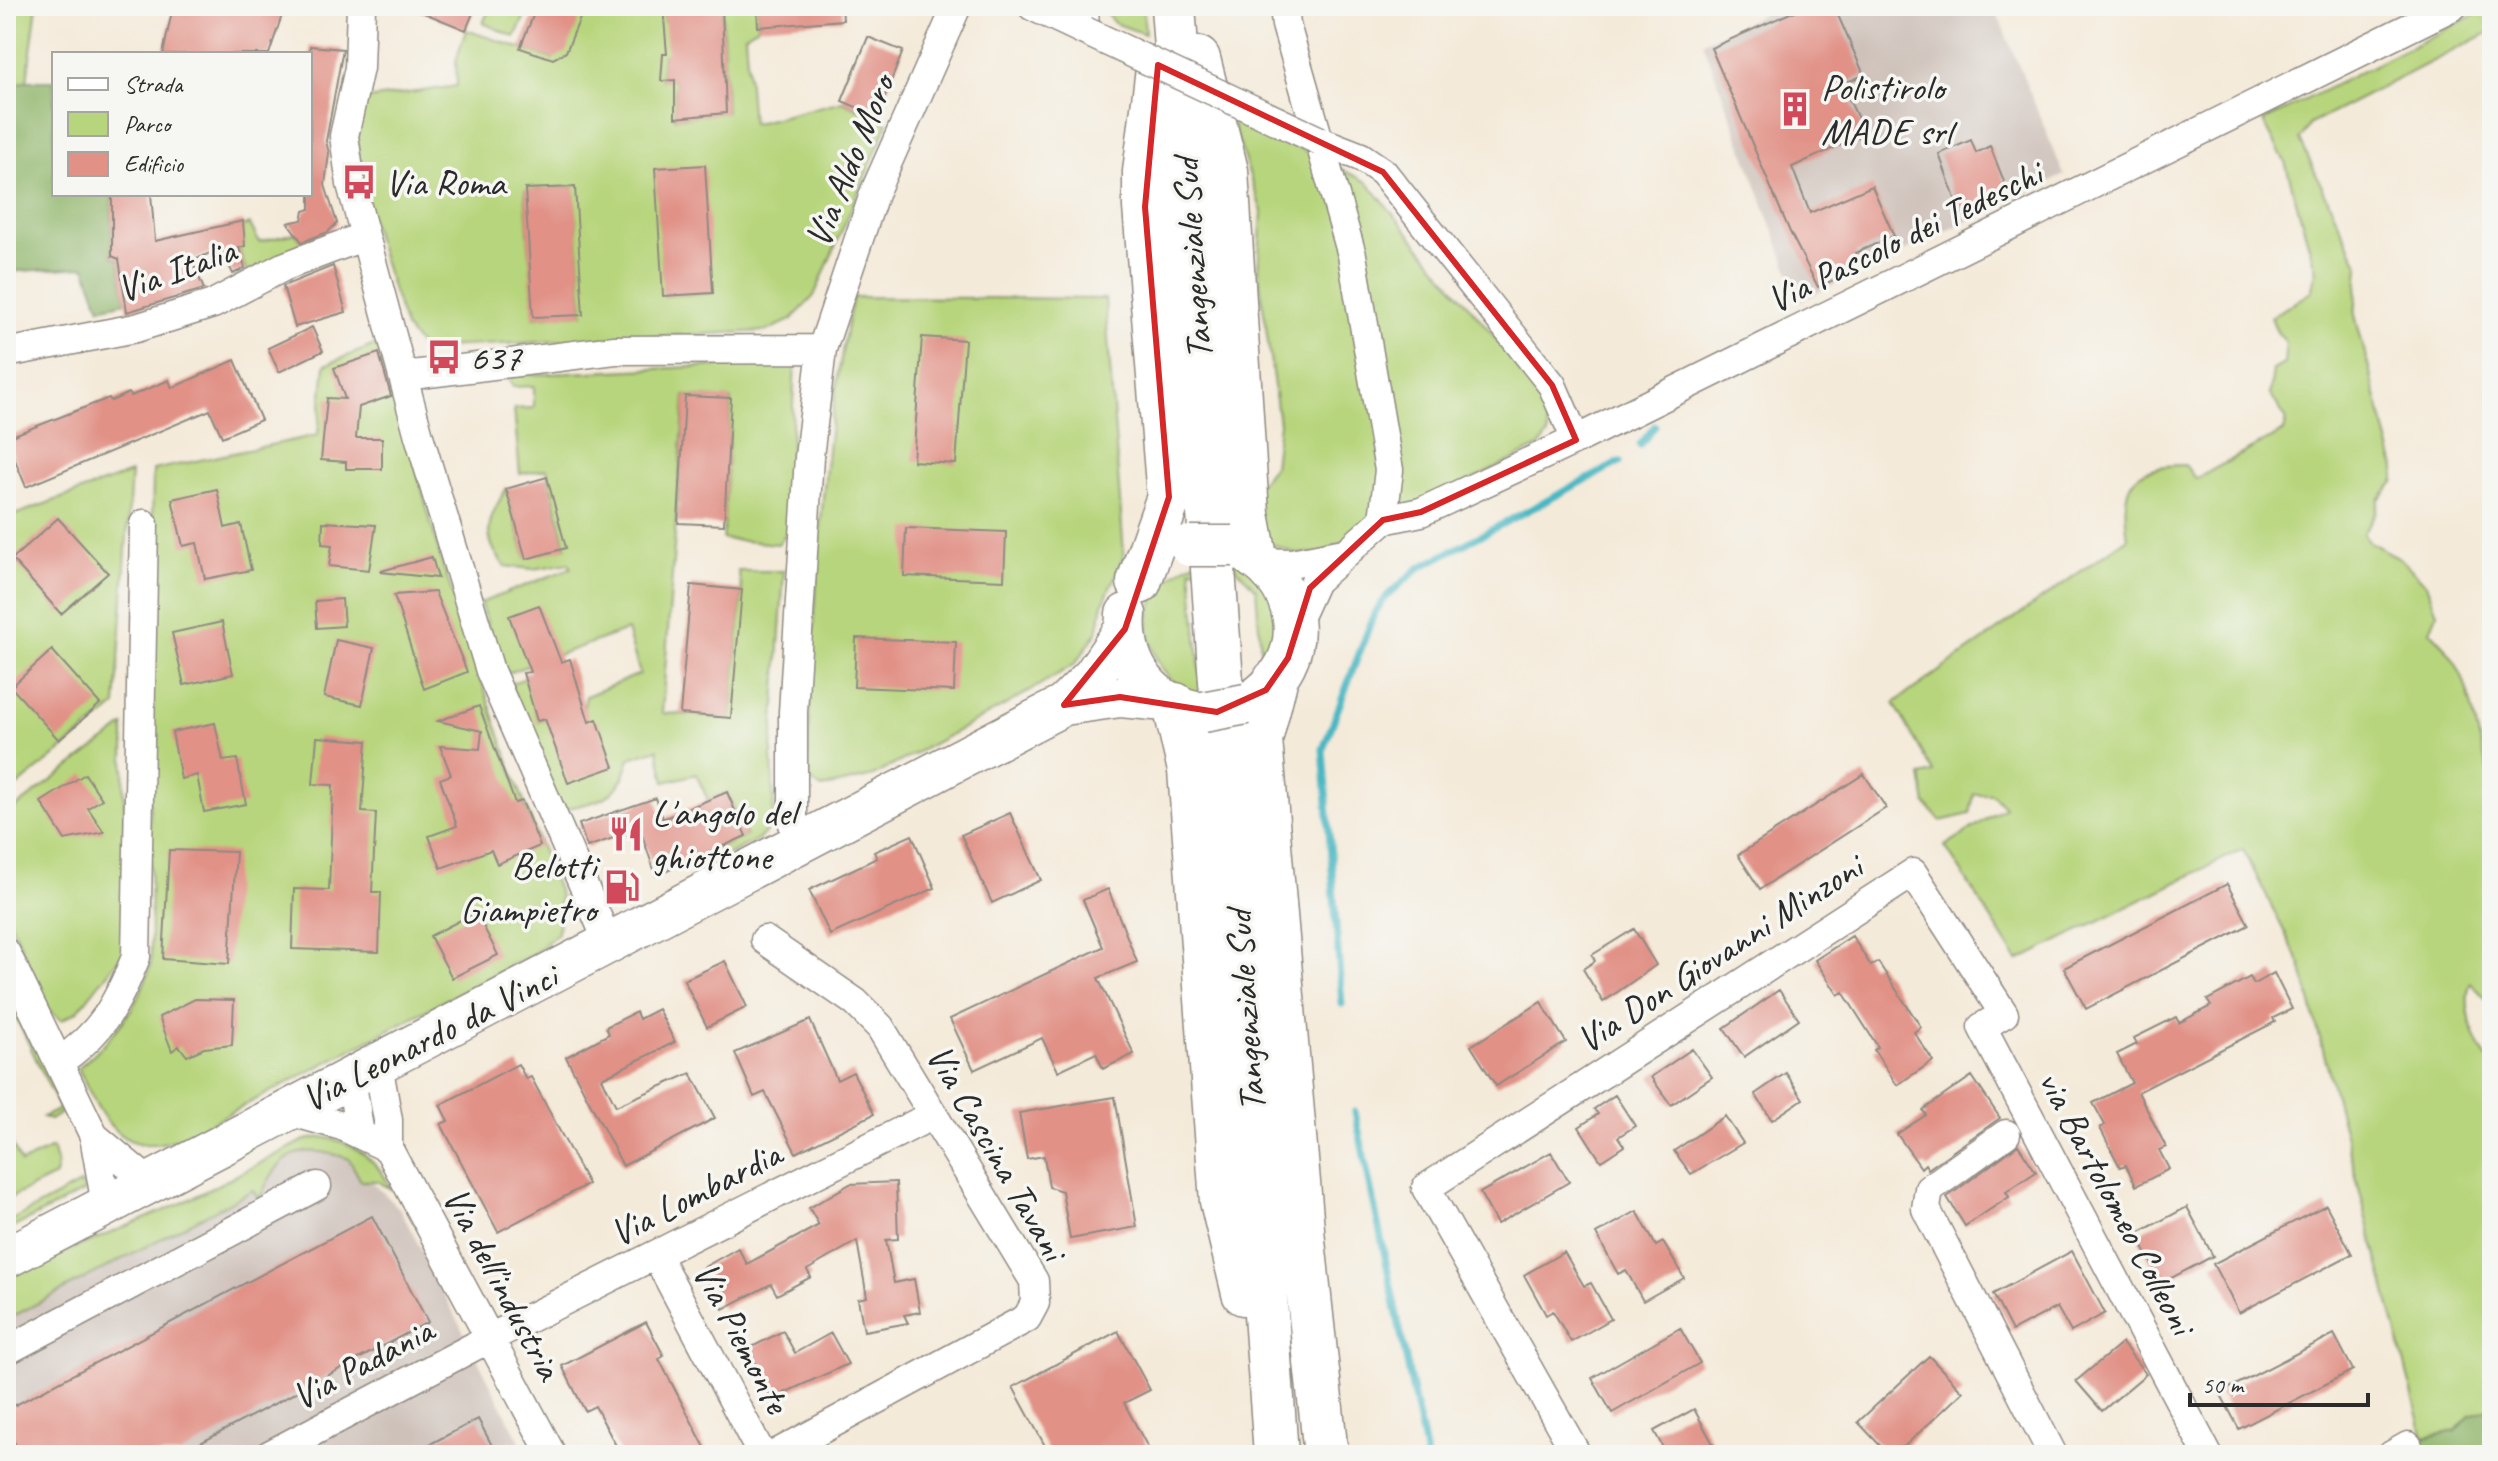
<svg xmlns="http://www.w3.org/2000/svg" width="2498" height="1461" viewBox="0 0 2498 1461" font-family="Caveat,sans-serif">
  <rect width="100%" height="100%" fill="#f6f6f2"/>
  <filter id="ink" filterUnits="userSpaceOnUse"><feTurbulence type="fractalNoise" baseFrequency=".0125" numOctaves="2"/><feDisplacementMap in="SourceGraphic" scale="16" xChannelSelector="R" yChannelSelector="G"/><feConvolveMatrix kernelMatrix="1 2 1 2 8 2 1 2 1" color-interpolation-filters="sRGB"/></filter>
  <filter id="wash" filterUnits="userSpaceOnUse"><feTurbulence type="fractalNoise" baseFrequency=".006" numOctaves="4" result="noise"/><feDisplacementMap in="SourceGraphic" scale="32" xChannelSelector="R" yChannelSelector="G"/><feGaussianBlur stdDeviation="1.8" result="paint"/><feColorMatrix in="noise" values="0 0 0 0 0 0 0 0 0 0 0 0 0 0 0 0 0 1.4 0 .05"/><feComposite in="paint" operator="in"/></filter>
  <g filter="url(#wash)">
    <rect width="100%" height="100%" fill="#f4ead9"/>
    <path fill="#cec1ba" d="M 1780,6 L 1994,6 L 2064,175 L 1800,301 L 1703,42 Z
      M 317,1152 L 348,1158 L 400,1209 L 527,1455 L 6,1455 L 6,1296 L 300,1153 Z"/>
    <path fill="#b7d57c" stroke="#718054" stroke-width="2" fill-rule="evenodd" d="M 6,6 L 37,6 L 27,81 L 6,87 Z
      M 491,6 L 508,6 L 526,14 L 515,37 L 483,23 Z
      M 585,6 L 663,6 L 664,22 L 675,22 L 674,52 L 663,55 L 661,80 L 675,80 L 675,118 L 726,112 L 722,6 L 757,6 L 758,27 L 745,35 L 752,124 L 842,101 L 888,123 L 814,296 L 791,320 L 767,331 L 422,348 L 405,328 C 383,255 347,176 361,100 L 457,86 L 456,61 L 466,30 L 553,59 ZM 656,169 L 713,293 L 664,296 ZM 574,187 L 583,314 L 534,317 L 525,190 Z
      M 1101,6 L 1143,6 L 1145,34 L 1114,23 Z
      M 2492,6 L 2492,31 L 2310,124 L 2300,140 L 2359,266 L 2355,315 L 2395,468 L 2395,481 L 2379,499 L 2376,513 L 2363,533 L 2371,543 L 2400,558 L 2426,584 L 2437,613 L 2430,631 C 2479,677 2468,723 2492,779 L 2492,1005 L 2471,983 C 2461,1000 2475,1051 2492,1063 L 2492,1408 L 2470,1415 L 2455,1431 L 2424,1438 L 2301,965 L 2243,849 L 2018,961 L 1945,846 L 2005,807 L 1992,794 L 1974,794 L 1970,814 L 1941,821 L 1926,804 L 1921,776 L 1934,773 L 1894,703 L 2128,538 C 2120,485 2129,465 2185,465 L 2196,479 L 2284,431 L 2287,420 L 2270,394 L 2273,370 L 2284,364 L 2286,342 L 2277,332 L 2271,317 L 2311,292 L 2316,271 L 2285,162 L 2263,121 Z
      M 1229,113 L 1367,182 L 1545,398 L 1548,435 L 1539,447 L 1321,553 L 1296,554 L 1264,541 L 1254,490 L 1274,466 L 1279,423 L 1258,269 L 1262,212 Z
      M 250,224 L 259,242 L 295,233 L 302,242 L 284,260 L 247,275 L 233,228 Z
      M 853,297 L 1105,299 L 1124,555 L 1103,604 L 1097,632 L 1075,664 L 1004,706 L 873,776 L 822,788 L 809,780 L 807,766 C 815,610 819,450 853,297 Z
      M 382,342 L 442,563 L 510,765 L 560,896 L 558,933 L 533,954 L 186,1136 C 120,1163 103,1120 78,1068 C 112,1039 140,1007 151,963 L 149,715 L 153,470 L 318,435 L 325,365 Z
      M 795,362 L 787,533 L 778,544 L 723,539 L 731,399 L 685,396 L 662,713 L 731,718 L 742,590 L 738,571 L 784,571 L 772,751 L 774,823 L 759,839 L 715,861 L 706,854 L 746,836 L 727,792 L 708,800 L 696,774 L 665,782 L 658,749 L 630,758 C 617,804 602,798 559,811 L 510,684 L 525,678 L 538,721 L 584,707 L 586,696 L 640,674 L 627,630 L 505,674 L 480,603 L 571,568 L 569,563 L 533,569 L 505,566 C 480,537 488,519 506,489 L 526,558 L 566,547 L 547,469 L 520,474 L 514,409 L 534,408 L 534,386 L 513,387 L 507,376 Z
      M 131,473 L 116,706 L 6,795 L 6,518 Z
      M 1213,557 C 1258,559 1301,594 1287,644 C 1281,664 1269,680 1251,690 C 1158,737 1096,582 1213,557 ZM 1234,566 L 1256,589 L 1261,653 L 1244,680 L 1201,684 L 1191,569 Z
      M 124,726 L 125,951 L 78,1011 L 62,1020 L 50,1012 L 6,912 L 6,815 Z
      M 19,1008 L 67,1109 L 50,1120 L 43,1117 L 60,1109 L 13,1011 Z
      M 6,1131 L 21,1163 L 52,1148 L 57,1165 L 55,1176 L 6,1200 Z
      M 322,1137 C 352,1141 379,1160 391,1189 L 377,1181 L 361,1181 L 349,1159 C 300,1141 277,1154 259,1201 L 253,1190 L 6,1320 L 6,1277 L 182,1203 L 305,1140 Z
      M 81,1183 L 85,1191 L 6,1231 L 6,1223 Z"/>
    <path fill="#91b66c" stroke="#5e704c" stroke-width="2" d="M 27,81 L 54,81 L 54,194 L 112,194 L 112,256 L 119,259 L 126,302 L 100,308 L 85,267 L 6,272 L 6,87 Z
      M 2492,1408 L 2492,1455 L 2401,1455 L 2424,1438 L 2455,1431 L 2470,1415 Z"/>
    <g fill="none" stroke-linecap="round" stroke-linejoin="round">
      <path stroke="#49b7c3" stroke-width="7" d="M 1640,445 L 1655,426
        M 1342,1004 L 1323,749 L 1374,614 L 1387,596 L 1419,568 L 1620,462
        M 1355,1112 L 1426,1455"/>
    </g>
    <g id="blocks">
      <path fill="#e19186" d="M 173,6 L 271,6 L 270,12 L 282,15 L 269,54 L 163,54 Z
        M 407,6 L 476,6 L 466,30 Z
        M 537,6 L 585,6 L 566,52 L 553,59 L 520,48 Z
        M 663,6 L 722,6 L 726,113 L 675,118 L 675,80 L 661,81 L 663,54 L 667,54 Z
        M 757,6 L 842,6 L 843,20 L 758,27 Z
        M 1806,6 L 1834,6 L 1864,75 L 1842,84 L 1865,134 L 1792,167 L 1810,213 L 1872,186 L 1894,236 L 1855,253 L 1861,268 L 1818,287 L 1790,232 L 1711,48 Z
        M 868,37 L 903,51 L 877,116 L 842,101 Z
        M 310,46 L 343,49 L 326,141 L 329,153 L 325,185 L 337,223 L 328,232 L 302,242 L 288,223 L 302,220 L 304,211 L 310,209 Z
        M 1971,140 L 1976,153 L 1990,146 L 2009,194 L 1961,215 L 1939,154 Z
        M 705,165 L 713,293 L 663,296 L 655,168 Z
        M 575,187 L 583,315 L 533,317 L 525,189 Z
        M 112,194 L 151,194 L 155,241 L 243,221 L 245,246 L 239,248 L 245,268 L 233,274 L 221,248 L 192,261 L 204,289 L 127,312 L 119,259 L 112,256 Z
        M 333,266 L 346,312 L 295,327 L 283,286 Z
        M 312,327 L 323,351 L 279,372 L 268,348 Z
        M 922,337 L 965,340 L 956,464 L 913,461 Z
        M 379,353 L 391,396 L 359,407 L 356,438 L 382,438 L 382,469 L 346,469 L 346,462 L 321,460 L 327,398 L 345,399 L 334,368 Z
        M 235,360 L 261,420 L 222,437 L 210,410 L 26,487 L 6,438 L 109,398 L 111,401 L 129,393 L 131,396 L 169,380 L 172,388 Z
        M 685,396 L 731,398 L 724,525 L 678,523 Z
        M 547,477 L 566,548 L 526,559 L 506,489 Z
        M 217,489 L 225,528 L 241,524 L 251,570 L 205,579 L 197,543 L 183,546 L 172,499 Z
        M 58,518 L 108,573 L 61,614 L 12,559 Z
        M 323,522 L 376,525 L 369,570 L 329,566 L 332,545 L 322,544 Z
        M 906,528 L 1006,532 L 1004,580 L 904,576 Z
        M 432,557 L 438,578 L 381,572 L 381,571 Z
        M 691,585 L 742,590 L 731,718 L 680,714 Z
        M 435,592 L 467,672 L 424,689 L 394,595 Z
        M 342,599 L 344,626 L 317,628 L 315,601 Z
        M 539,605 L 561,662 L 570,659 L 589,722 L 597,719 L 614,767 L 568,783 L 545,719 L 537,721 L 523,673 L 530,672 L 509,616 Z
        M 222,622 L 233,674 L 184,685 L 172,633 Z
        M 856,638 L 956,642 L 954,691 L 854,687 Z
        M 336,640 L 374,648 L 362,705 L 324,697 Z
        M 52,650 L 100,704 L 59,740 L 11,687 Z
        M 479,706 L 515,803 L 522,801 L 540,846 L 497,864 L 491,850 L 441,868 L 429,836 L 457,826 L 440,779 L 451,775 L 440,746 L 480,749 L 482,731 L 438,721 Z
        M 215,723 L 223,761 L 237,759 L 246,804 L 204,812 L 197,775 L 181,779 L 172,732 Z
        M 317,737 L 367,741 L 362,812 L 376,813 L 372,892 L 381,892 L 379,952 L 292,949 L 294,889 L 329,890 L 333,785 L 313,784 Z
        M 85,774 L 102,799 L 88,808 L 104,832 L 65,840 L 41,802 Z
        M 1864,774 L 1886,808 L 1760,889 L 1738,855 Z
        M 727,792 L 746,836 L 656,876 L 640,829 L 587,847 L 579,824 L 656,798 L 663,819 Z
        M 1010,813 L 1041,880 L 992,903 L 961,835 Z
        M 912,835 L 935,888 L 830,935 L 809,890 L 877,858 L 874,852 Z
        M 169,850 L 236,852 L 229,964 L 163,959 Z
        M 2227,884 L 2249,925 L 2086,1009 L 2064,968 Z
        M 1108,889 L 1137,962 L 1098,978 L 1134,1054 L 1103,1069 L 1096,1053 L 1058,1071 L 1042,1038 L 974,1070 L 950,1019 L 1103,947 L 1083,900 Z
        M 476,912 L 498,955 L 452,978 L 430,936 Z
        M 1634,929 L 1656,965 L 1603,1002 L 1583,969 L 1595,961 L 1592,955 Z
        M 1852,936 L 1871,966 L 1878,962 L 1921,1027 L 1914,1032 L 1933,1061 L 1897,1085 L 1874,1050 L 1878,1047 L 1843,992 L 1838,995 L 1815,960 Z
        M 725,961 L 747,1007 L 707,1027 L 684,980 Z
        M 2274,973 L 2292,1009 L 2273,1018 L 2275,1022 L 2138,1092 L 2166,1147 L 2159,1150 L 2169,1169 L 2136,1186 L 2126,1165 L 2120,1167 L 2100,1128 L 2105,1125 L 2093,1103 L 2132,1083 L 2117,1054 L 2137,1044 L 2134,1038 L 2176,1017 L 2179,1023 L 2211,1006 L 2207,1000 L 2250,977 L 2254,984 Z
        M 1779,990 L 1799,1019 L 1744,1057 L 1724,1028 Z
        M 195,999 L 234,1000 L 232,1045 L 204,1048 L 187,1056 L 179,1046 L 172,1051 L 159,1017 Z
        M 1541,1002 L 1566,1042 L 1496,1086 L 1471,1046 Z
        M 658,1009 L 675,1042 L 602,1078 L 616,1106 L 691,1073 L 715,1118 L 623,1166 L 566,1057 L 609,1034 L 606,1027 L 636,1012 L 639,1019 Z
        M 810,1020 L 837,1080 L 853,1072 L 874,1114 L 796,1153 L 765,1092 L 754,1097 L 735,1053 Z
        M 1692,1049 L 1712,1077 L 1671,1105 L 1651,1077 Z
        M 518,1064 L 526,1079 L 531,1077 L 588,1184 L 498,1232 L 441,1124 L 448,1121 L 440,1105 Z
        M 1786,1073 L 1803,1099 L 1772,1120 L 1755,1094 Z
        M 1972,1076 L 2000,1118 L 1928,1169 L 1925,1164 L 1921,1168 L 1897,1134 L 1926,1115 L 1923,1110 Z
        M 1615,1095 L 1635,1126 L 1618,1137 L 1624,1146 L 1601,1161 L 1579,1127 L 1598,1114 L 1594,1109 Z
        M 1115,1097 L 1137,1227 L 1070,1239 L 1062,1191 L 1049,1187 L 1044,1156 L 1027,1159 L 1019,1113 Z
        M 1725,1116 L 1743,1143 L 1691,1174 L 1674,1151 Z
        M 2018,1145 L 2036,1172 L 2006,1192 L 2009,1197 L 1965,1226 L 1947,1197 Z
        M 1551,1152 L 1569,1182 L 1497,1224 L 1480,1193 Z
        M 896,1182 L 898,1239 L 886,1240 L 894,1283 L 914,1279 L 920,1312 L 904,1315 L 908,1323 L 864,1331 L 858,1299 L 867,1297 L 857,1241 L 807,1270 L 811,1277 L 777,1295 L 771,1284 L 723,1309 L 701,1269 L 738,1248 L 747,1264 L 819,1225 L 809,1208 L 850,1184 Z
        M 2326,1205 L 2352,1254 L 2239,1313 L 2213,1264 Z
        M 2187,1207 L 2213,1256 L 2162,1283 L 2136,1234 Z
        M 1637,1211 L 1656,1246 L 1663,1242 L 1684,1278 L 1643,1301 L 1626,1270 L 1618,1274 L 1596,1234 Z
        M 372,1216 L 428,1322 L 178,1455 L 21,1455 L 6,1426 L 6,1410 Z
        M 2072,1251 L 2105,1313 L 2071,1332 L 2057,1307 L 2012,1331 L 1993,1294 Z
        M 1564,1252 L 1584,1286 L 1591,1283 L 1611,1319 L 1571,1342 L 1553,1311 L 1546,1315 L 1524,1275 Z
        M 646,1322 L 664,1356 L 659,1359 L 709,1455 L 621,1455 L 595,1406 L 585,1411 L 562,1366 Z
        M 1680,1328 L 1700,1363 L 1612,1413 L 1592,1378 Z
        M 783,1331 L 795,1353 L 831,1333 L 848,1364 L 771,1399 L 748,1349 Z
        M 1118,1331 L 1150,1390 L 1124,1403 L 1152,1455 L 1050,1455 L 1013,1387 Z
        M 2334,1334 L 2353,1370 L 2239,1429 L 2220,1393 Z
        M 2122,1343 L 2146,1374 L 2102,1411 L 2076,1381 Z
        M 1929,1356 L 1963,1392 L 1895,1455 L 1889,1455 L 1858,1422 Z
        M 1694,1409 L 1719,1455 L 1667,1455 L 1654,1431 Z
        M 478,1419 L 497,1455 L 409,1455 Z"/>
    </g>
  </g>
  <g filter="url(#ink)">
    <use href="#blocks" fill-opacity="0" stroke="#908a82" stroke-width="2"/>
    <g fill="none" stroke-linecap="round" stroke-linejoin="round">
      <g stroke="#908a82" stroke-width="31">
        <path id="street" d="M 361,6 L 359,68 L 344,136 L 351,184 L 419,436 L 490,671 L 609,944
          M 1032,6 L 1085,31 L 1084,6
          M 1284,6 L 1286,25 L 1352,255 L 1389,470 L 1383,520 L 1315,581 L 1294,627
          M 1320,141 L 1361,157 L 1383,172 L 1552,385 L 1576,440
          M 6,353 L 136,328 L 213,304 L 283,267 L 365,236
          M 404,376 L 615,350 L 822,349
          M 1383,520 L 1421,512 L 1576,440 L 2453,6
          M 1262,562 L 1291,563 L 1344,553
          M 799,845 L 793,824 L 793,712 L 809,457 L 822,349 L 875,191 L 957,6
          M 765,940 L 855,1002 L 880,1027 L 1034,1281 L 1035,1303 L 1027,1318 L 774,1455
          M 6,953 L 94,1136 L 106,1205
          M 59,1062 C 102,1033 117,1004 136,957 L 144,524
          M 378,1064 L 388,1120 L 388,1148 L 552,1455
          M 351,1078 L 360,1135
          M 288,1111 L 342,1126 L 388,1148
          M 2006,1134 L 1929,1189 L 1926,1209 L 2053,1455
          M 94,1136 L 149,1182
          M 656,1255 L 762,1455
          M 6,1351 L 317,1186
          M 269,1455 L 490,1338 L 933,1115
          M 1577,1455 L 1426,1188 L 1913,873 L 2004,1014 L 1982,1027 L 2208,1455
          M 2392,1455 L 2408,1446"/>
      </g>
      <g stroke="#908a82" stroke-width="43">
        <path id="secondary" d="M 1233,546 C 1303,576 1318,661 1249,702
          M 1126,614 C 1122,665 1151,706 1203,712
          M 1064,705 L 1120,697 L 1166,701
          M 6,1258 L 1064,705 L 1093,676 L 1125,629"/>
      </g>
      <g stroke="#908a82" stroke-width="47">
        <path id="highway" d="M 1173,6 L 1276,1455
          M 1198,59 L 1226,171 L 1247,514 L 1255,557
          M 1139,582 L 1169,497 L 1145,207 L 1145,172 L 1158,69
          M 1275,681 L 1260,740 L 1303,1241 L 1326,1455
          M 1175,705 L 1190,770 L 1222,1201 L 1244,1293"/>
      </g>
      <use href="#street" stroke="#fff" stroke-width="28"/>
      <use href="#secondary" stroke="#fff" stroke-width="40"/>
      <use href="#highway" stroke="#fff" stroke-width="44"/>
      <g stroke="#908a82" stroke-width="31" stroke-linecap="butt">
        <path id="street-bridge" d="M 1085,31 L 1320,141"/>
      </g>
      <g stroke="#908a82" stroke-width="43" stroke-linecap="butt">
        <path id="secondary-bridge" d="M 1190,546 L 1233,546
          M 1203,712 L 1246,704"/>
      </g>
      <use href="#street-bridge" stroke="#fff" stroke-width="28"/>
      <use href="#secondary-bridge" stroke="#fff" stroke-width="40"/>
    </g>
  </g>
  <path fill="none" stroke="#d62828" stroke-width="6" stroke-linejoin="round" d="M 1158,65 L 1383,172 L 1552,385 L 1576,440 L 1421,512 L 1383,520 L 1310,588 L 1288,658 L 1266,690 L 1217,712 L 1120,697 L 1064,705 L 1125,629 L 1169,497 L 1145,207 Z"/>
  <defs>
    <g id="building-bare" transform="scale(2.76)"><path d="M-4-6H4V6H1V3H-1V6H-4ZM-2.5-4.3h1.7v1.8h-1.7ZM.8-4.3h1.7v1.8H.8ZM-2.5-1h1.7V.8h-1.7ZM.8-1h1.7V.8H.8Z" fill="#d1495b" stroke="#f6f6f2" stroke-width="2.5" paint-order="stroke"/></g>
    <g id="bus-bare" transform="scale(2.76)"><path d="M-5-6H5V4H4V6H2V4H-2V6H-4V4H-5ZM-3.5-4V0h7V-4ZM-3.5 1.2v1.5H-2V1.2ZM2 1.2v1.5H3.5V1.2Z" fill="#d1495b" stroke="#f6f6f2" stroke-width="2.5" paint-order="stroke"/></g>
    <g id="restaurant-bare" transform="scale(2.76)"><path d="M-5-6h1v4h1v-4h1v4h1v-4h1v5L-1.5 .5V6h-2V.5L-5-1ZM5-6V6H3V1.5H1.5Q1.5-4 5-6Z" fill="#d1495b" stroke="#f6f6f2" stroke-width="2.5" paint-order="stroke"/></g>
    <g id="fuel-bare" transform="scale(2.76)"><path d="M-5.5-6h7V0h2V4h1.3V-2.5L3-4.5l.8-.8L6-3V5H2.5V1h-1V6h-7ZM-4.2-4.7v3.2H.2V-4.7Z" fill="#d1495b" stroke="#f6f6f2" stroke-width="2.5" paint-order="stroke"/></g>
  </defs>
  <g fill-rule="evenodd">
    <use href="#building-bare" x="1795" y="109"/>
    <use href="#bus-bare" x="359" y="182"/>
    <use href="#bus-bare" x="444" y="357"/>
    <use href="#restaurant-bare" x="626" y="834"/>
    <use href="#fuel-bare" x="622" y="887"/>
  </g>
  <g text-anchor="middle" stroke-width="7" stroke-linejoin="round" paint-order="stroke">
    <g font-size="38" fill="#2b2b2b" stroke="#f6f6f2" text-anchor="start">
      <text x="1821" y="100">Polistirolo<tspan x="1821" dy="44">MADE srl</tspan></text>
      <text x="385" y="195">Via Roma</text>
      <text x="470" y="370">637</text>
      <text x="652" y="825">L'angolo del<tspan x="652" dy="44">ghiottone</tspan></text>
      <text x="596" y="878" text-anchor="end">Belotti<tspan x="596" dy="44">Giampietro</tspan></text>
    </g>
    <g font-size="38" fill="#2b2b2b" stroke="#f6f6f2">
      <text transform="translate(849 161) rotate(-68)" y="13">Via Aldo Moro</text>
      <text transform="translate(1904 236) rotate(-26)" y="13">Via Pascolo dei Tedeschi</text>
      <text transform="translate(1192 259) rotate(-94)" y="13">Tangenziale Sud</text>
      <text transform="translate(176 269) rotate(-20)" y="13">Via Italia</text>
      <text transform="translate(1719 953) rotate(-33)" y="13">Via Don Giovanni Minzoni</text>
      <text transform="translate(1245 1011) rotate(-94)" y="13">Tangenziale Sud</text>
      <text transform="translate(429 1037) rotate(-27)" y="13">Via Leonardo da Vinci</text>
      <text transform="translate(997 1152) rotate(60)" y="13">Via Cascina Tavani</text>
      <text transform="translate(695 1193) rotate(-27)" y="13">Via Lombardia</text>
      <text transform="translate(2117 1202) rotate(62)" y="13">via Bartolomeo Colleoni</text>
      <text transform="translate(503 1283) rotate(62)" y="13">Via dell'industria</text>
      <text transform="translate(742 1337) rotate(62)" y="13">Via Piemonte</text>
      <text transform="translate(362 1363) rotate(-28)" y="13">Via Padania</text>
    </g>
  </g>
  <rect width="2498" height="1461" fill="none" stroke="#f6f6f2" stroke-width="32"/>
  <rect x="52" y="52" width="260" height="144" fill="#f6f6f2" stroke="#a5a5a2" stroke-width="2"/>
  <rect x="68" y="78" width="40" height="12" fill="#ffffff" stroke="#a5a5a2" stroke-width="2"/>
  <text x="124" y="92" font-size="24" fill="#2b2b2b">Strada</text>
  <rect x="68" y="112" width="40" height="24" fill="#b7d57c" stroke="#a5a5a2" stroke-width="2"/>
  <text x="124" y="132" font-size="24" fill="#2b2b2b">Parco</text>
  <rect x="68" y="152" width="40" height="24" fill="#e19186" stroke="#a5a5a2" stroke-width="2"/>
  <text x="124" y="172" font-size="24" fill="#2b2b2b">Edificio</text>
  <path d="M2190 1393v12h178v-12" fill="none" stroke="#2b2b2b" stroke-width="4"/>
  <text x="2202" y="1393" font-size="24" fill="#2b2b2b" stroke="#f6f6f2" stroke-width="6" paint-order="stroke">50 m</text>
</svg>
